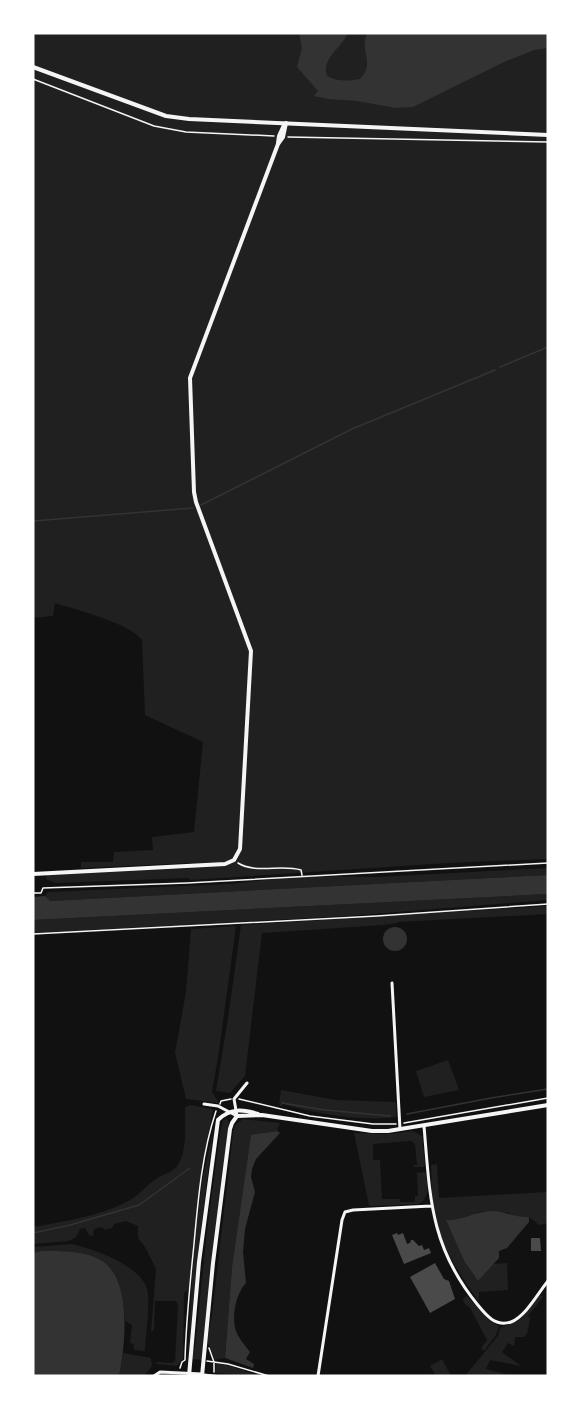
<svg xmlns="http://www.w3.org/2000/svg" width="581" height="1409" viewBox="0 0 581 1409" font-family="Manrope,sans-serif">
  <rect width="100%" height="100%" fill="#111"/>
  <path fill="#202020" d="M 33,33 L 548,33 L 548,859 L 448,863 L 190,880 L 189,878 L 55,883 L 46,879 L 47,875 L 191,868 L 191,863 L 81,868 L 81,862 L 113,862 L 114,852 L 153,850 L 152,837 L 194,832 L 203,742 L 145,715 L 142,640 C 129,623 77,610 55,603 L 53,616 L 33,618 Z
    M 548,868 L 548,875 L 49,901 L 45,896 L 48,892 L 230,884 L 303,876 L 375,877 Z
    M 548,894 L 548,900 L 347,916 L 33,933 L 33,920 Z
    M 548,906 L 548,914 L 398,922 L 397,923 L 383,925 L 262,933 L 245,1076 L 230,1093 L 216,1091 L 228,1018 L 241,925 Z
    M 236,926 L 219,1051 L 212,1092 L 219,1103 L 186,1099 L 175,1053 L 186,992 L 191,929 Z
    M 448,1060 L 459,1090 L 424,1097 L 416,1071 Z
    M 281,1090 L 336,1100 L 396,1102 L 396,1117 C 361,1122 313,1113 279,1103 Z
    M 190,1105 L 213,1109 L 200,1180 L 189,1289 L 184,1293 L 183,1359 L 177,1366 L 156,1364 L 157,1362 L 172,1363 L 175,1361 L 178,1305 L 176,1301 L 155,1301 L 154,1330 L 151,1331 L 156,1269 L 145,1247 L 138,1238 L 138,1226 L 126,1221 L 114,1224 L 112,1228 L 105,1230 L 102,1227 L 94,1229 L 93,1236 L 89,1235 L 85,1228 L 80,1229 L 76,1237 L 69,1241 L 33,1244 L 33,1227 C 66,1221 101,1216 130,1200 C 141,1194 148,1183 159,1177 C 168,1172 175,1172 180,1161 C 187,1145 185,1124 185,1107 Z
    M 227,1119 L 229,1123 L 209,1284 L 202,1360 L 191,1359 L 195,1347 L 207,1231 L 220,1133 L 223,1120 Z
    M 243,1119 L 280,1123 L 277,1131 L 251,1136 L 232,1267 L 225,1358 L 215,1360 L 207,1341 L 212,1315 L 233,1133 L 235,1125 Z
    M 214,1126 L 199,1245 L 188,1358 L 193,1257 L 202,1181 Z
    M 413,1131 L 422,1136 L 425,1165 L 424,1167 L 414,1167 L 414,1165 L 417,1165 L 415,1144 L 411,1141 L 373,1144 L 373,1160 L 380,1160 L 382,1199 L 400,1199 L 400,1202 L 415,1202 L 415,1196 L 418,1196 L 417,1174 L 413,1174 L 423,1172 L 426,1173 C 427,1186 431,1196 419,1204 L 371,1206 L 369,1205 L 354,1133 L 388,1134 Z
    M 437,1164 L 439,1198 L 548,1192 L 548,1223 L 539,1225 L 529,1217 L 515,1217 L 508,1213 L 491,1211 L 479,1212 L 465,1219 L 446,1220 L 464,1261 L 478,1281 L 493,1264 L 507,1263 L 508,1290 L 479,1292 L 479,1302 C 459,1274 441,1246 434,1212 C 431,1197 432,1180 431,1165 Z
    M 72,1244 C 94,1249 140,1265 147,1289 C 151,1303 145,1335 145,1351 L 134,1350 L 134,1344 L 130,1343 L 132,1325 L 125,1321 C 122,1260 91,1245 33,1253 L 33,1247 Z
    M 540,1295 L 543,1297 L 528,1316 L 530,1318 L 527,1334 L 524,1337 L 515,1337 L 514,1346 L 508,1343 L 502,1352 L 521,1366 L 490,1360 L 486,1369 L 512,1376 L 465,1376 L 498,1336 L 500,1328 L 519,1320 Z
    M 466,1296 L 468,1297 L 490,1321 L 499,1326 L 496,1335 L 484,1351 L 481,1348 L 487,1340 L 470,1308 L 464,1303 L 463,1300 Z
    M 123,1353 L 151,1358 L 152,1366 L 144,1376 L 119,1376 Z
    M 442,1359 L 451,1376 L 436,1376 L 430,1366 Z
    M 216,1363 L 227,1365 L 260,1376 L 215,1373 Z"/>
  <path fill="#333" d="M 299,33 L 348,33 C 342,47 321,59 327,76 C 337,82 349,81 360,79 C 376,62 359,52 367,33 L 548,33 L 548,48 L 534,50 L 504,62 L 413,107 L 396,108 L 357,101 L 328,99 L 314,96 L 318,91 L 297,67 L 302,48 Z
    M 548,875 L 548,894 L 33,920 L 33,897 L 45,896 L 50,901 Z
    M383 939a12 12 0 1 1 24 0a12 12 0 1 1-24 0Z
    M 277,1131 L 280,1133 L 256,1159 L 252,1169 L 251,1177 L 255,1192 L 245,1229 L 243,1252 L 246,1283 C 236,1293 231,1317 236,1331 C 239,1339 245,1345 250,1352 L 246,1359 L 254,1364 L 253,1368 L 225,1358 L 232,1267 L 251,1135 Z
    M 491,1211 C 505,1211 515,1218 529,1217 L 529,1222 L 507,1248 L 499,1251 L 499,1258 L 478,1281 L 464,1261 L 446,1220 C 466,1220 473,1212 491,1211 Z
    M 42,1251 C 62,1251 88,1250 105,1263 C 132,1285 125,1347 119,1376 L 33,1376 L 33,1253 Z"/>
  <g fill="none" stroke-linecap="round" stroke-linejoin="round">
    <path stroke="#333" stroke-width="1.5" d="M 500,367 L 548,347
      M 201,505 L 352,429 L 495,370
      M 33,521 L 193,508
      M 281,1105 L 282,1103 L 325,1110 L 390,1116
      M 407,1114 L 491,1098 L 548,1089
      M 33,1233 L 70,1225 L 139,1205 L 190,1168"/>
  </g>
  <path fill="#4a4a4a" d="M 397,1233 L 398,1235 L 403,1233 L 407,1244 L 410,1243 L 411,1240 L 413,1240 L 419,1246 L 422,1245 L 424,1250 L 429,1248 L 431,1253 L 404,1264 L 392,1235 Z
    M 531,1238 L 540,1238 L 541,1251 L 531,1251 Z
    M 435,1263 L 444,1279 L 449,1281 L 455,1299 L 430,1313 L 410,1277 Z"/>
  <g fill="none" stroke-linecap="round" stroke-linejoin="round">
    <path stroke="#f5f5f5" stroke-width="1.5" d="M 33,79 L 154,126 L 186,132 L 274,136
      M 288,137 L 548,142
      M 238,863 C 255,874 282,864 301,870 L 302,875
      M 33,893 L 41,893 L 43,888 L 187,883 L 548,863
      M 33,934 L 377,916 L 548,904
      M 239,1099 L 310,1116 L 373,1124 L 396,1124
      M 220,1104 L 221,1101 L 231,1099
      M 404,1123 L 548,1098
      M 209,1348 L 214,1362 L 214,1372
      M 207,1361 L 228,1364 L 269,1376
      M 180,1368 L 182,1362 L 185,1360 C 186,1321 190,1283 194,1244 C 198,1200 202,1153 216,1111"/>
    <path stroke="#f5f5f5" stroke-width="1.5" d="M 202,1374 L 219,1376"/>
    <path stroke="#f5f5f5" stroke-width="3" d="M 392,983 L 400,1129
      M 204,1104 L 218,1106 L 237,1116
      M 237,1116 L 234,1099 L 247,1083
      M 424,1126 C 430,1197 430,1246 477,1304 C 486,1315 495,1327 511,1322 C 526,1316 538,1293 548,1281
      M 154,1376 L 160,1372 L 202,1374
      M 318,1376 L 342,1220 L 345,1212 L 353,1210 L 431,1206"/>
    <path stroke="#f5f5f5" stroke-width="4" d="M 278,143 L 279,136 L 284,125
      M 33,874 L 225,864 L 234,860 L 240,849 L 251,651 L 196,502 L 194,492 L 190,378 L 278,144 L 283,137 L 286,123"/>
    <path stroke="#f5f5f5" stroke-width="4" d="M 33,67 L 166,116 L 189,119 L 548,135
      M 189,1376 L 199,1262 L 218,1120 C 230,1108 243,1109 258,1114
      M 202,1376 L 213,1263 L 230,1129 L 232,1123 L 237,1116 L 262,1115 L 372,1131 L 388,1131 L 548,1105"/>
  </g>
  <rect width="581" height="1409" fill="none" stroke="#ffffff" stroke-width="69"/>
</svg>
